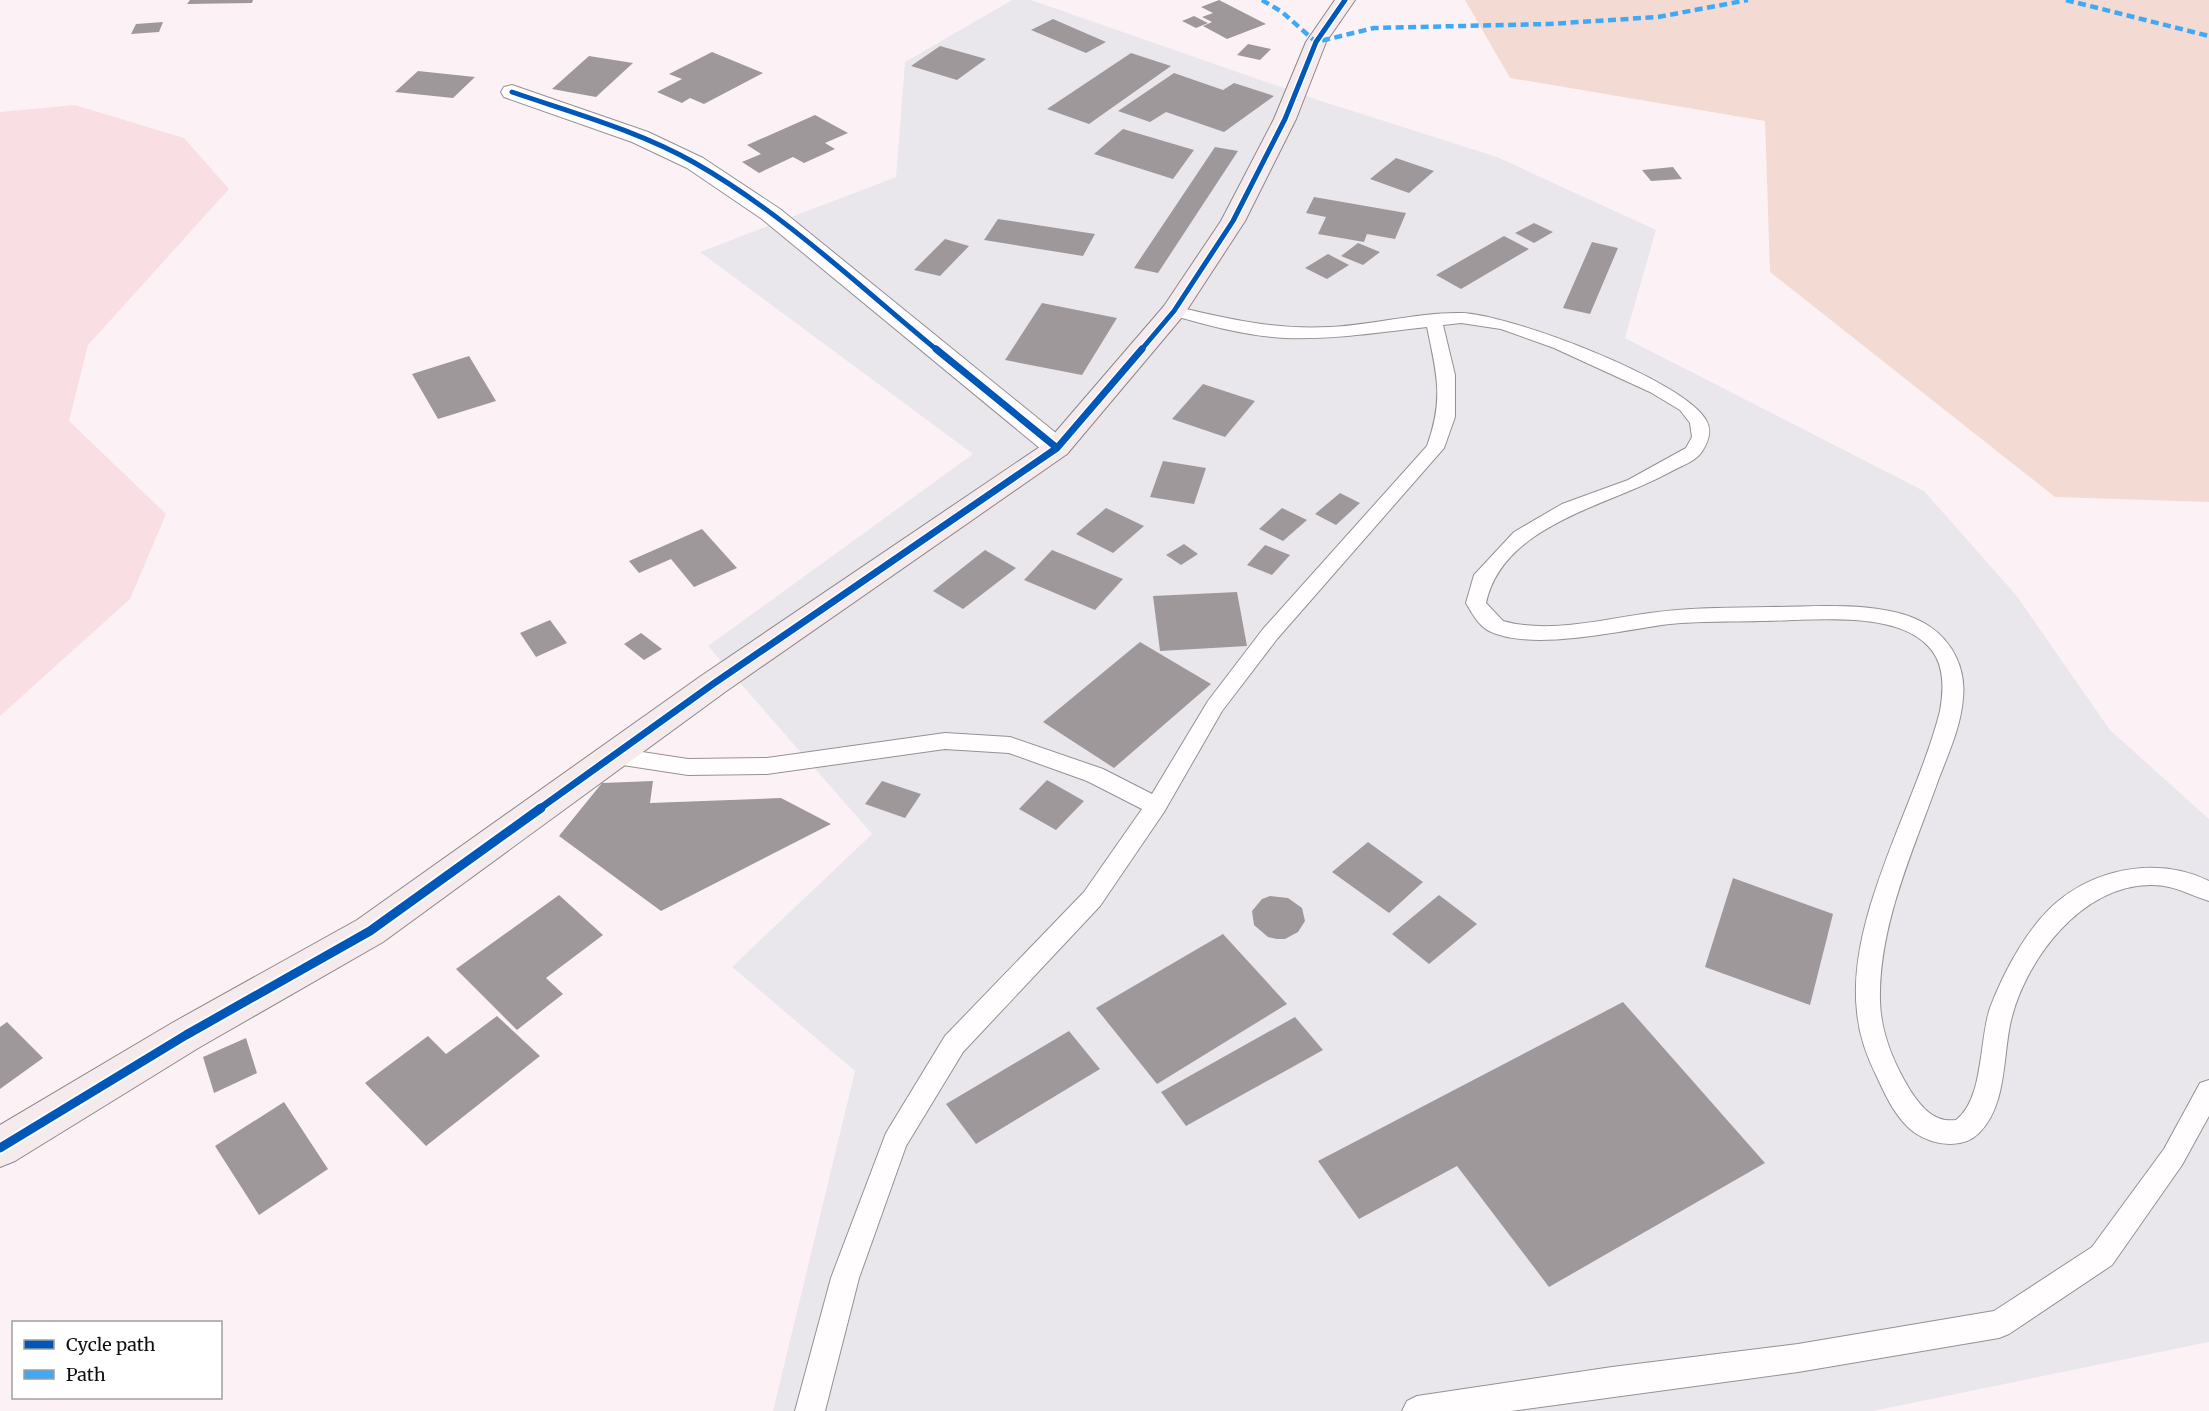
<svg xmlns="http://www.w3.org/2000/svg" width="2209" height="1411" viewBox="0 0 2209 1411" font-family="Merriweather,serif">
  <rect width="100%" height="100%" fill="#fcf2f5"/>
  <path fill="#eae7ec" d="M 1012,0 L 1031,0 L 1318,100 L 1497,157 L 1656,230 L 1625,338 L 1924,491 L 2016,595 L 2110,730 L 2209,819 L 2209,1342 L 1873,1411 L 773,1411 L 855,1071 L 732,967 L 872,834 L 708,646 L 973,454 L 700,252 L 896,177 L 905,62 Z"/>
  <path fill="#f9dee4" d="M 75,105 L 184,138 L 229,189 L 88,345 L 69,421 L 166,514 L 130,599 L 0,716 L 0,112 Z"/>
  <path fill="#f3dbd3" d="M 1465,0 L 2209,0 L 2209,502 L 2055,497 L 1770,272 L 1765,121 L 1510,78 Z"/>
  <path fill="#9f989b" d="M 190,0 L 253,0 L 252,3 L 187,4 Z
    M 1219,0 L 1266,24 L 1227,39 L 1203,26 L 1212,22 L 1202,17 L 1213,13 L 1201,7 Z
    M 1194,16 L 1208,23 L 1196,28 L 1182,21 Z
    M 1053,19 L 1106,42 L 1086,53 L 1031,30 Z
    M 163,22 L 159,32 L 131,34 L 136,24 Z
    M 1248,44 L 1271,49 L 1260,60 L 1237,55 Z
    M 940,46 L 986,59 L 957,80 L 911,66 Z
    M 712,52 L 763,73 L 704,104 L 690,98 L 682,103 L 657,92 L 682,79 L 669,74 Z
    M 1131,53 L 1171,66 L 1089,124 L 1047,109 Z
    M 589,56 L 633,63 L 596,97 L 552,89 Z
    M 418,71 L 475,77 L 453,98 L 395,92 Z
    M 1174,73 L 1223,90 L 1234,83 L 1274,96 L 1224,132 L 1166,112 L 1150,122 L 1118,111 Z
    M 815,115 L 848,133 L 825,143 L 835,149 L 804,163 L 793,157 L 759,173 L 742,162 L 761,154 L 747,145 Z
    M 1123,129 L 1194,150 L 1173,179 L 1094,154 Z
    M 1215,147 L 1238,151 L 1158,273 L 1134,268 Z
    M 1396,158 L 1434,171 L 1409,193 L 1370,179 Z
    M 1673,167 L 1682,179 L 1651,181 L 1642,170 Z
    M 1314,197 L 1406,213 L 1395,239 L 1367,234 L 1364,242 L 1318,234 L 1326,217 L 1306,213 Z
    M 998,219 L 1095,234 L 1083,256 L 984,240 Z
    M 1534,223 L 1553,232 L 1534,243 L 1515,233 Z
    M 1504,236 L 1529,249 L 1461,289 L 1436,275 Z
    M 945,239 L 969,246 L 940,276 L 914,270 Z
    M 1592,242 L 1618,248 L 1590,314 L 1563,308 Z
    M 1358,243 L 1380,252 L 1363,265 L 1341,256 Z
    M 1328,254 L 1349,265 L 1327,279 L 1305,268 Z
    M 1042,303 L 1117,318 L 1082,375 L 1005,360 Z
    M 469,356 L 496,401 L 438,419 L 412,374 Z
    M 1203,384 L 1255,401 L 1225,437 L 1172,419 Z
    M 1163,461 L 1206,468 L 1194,504 L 1150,497 Z
    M 1340,493 L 1360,503 L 1336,525 L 1315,514 Z
    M 1106,508 L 1144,526 L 1113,553 L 1076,534 Z
    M 1282,508 L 1307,520 L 1283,541 L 1259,529 Z
    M 702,529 L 737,568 L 694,587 L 671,559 L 639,573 L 629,561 Z
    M 1184,544 L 1198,554 L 1181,565 L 1166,555 Z
    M 1265,545 L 1290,555 L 1272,575 L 1247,565 Z
    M 985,550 L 1016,568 L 963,609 L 933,591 Z
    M 1052,550 L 1123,579 L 1095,610 L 1024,580 Z
    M 1237,592 L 1247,646 L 1160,651 L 1153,596 Z
    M 550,620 L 567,643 L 536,657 L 520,633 Z
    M 641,633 L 662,649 L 644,660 L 624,644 Z
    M 1140,642 L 1211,684 L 1114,768 L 1043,722 Z
    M 1047,780 L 1084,801 L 1056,830 L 1019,809 Z
    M 653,781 L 650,803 L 781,798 L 831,824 L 661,911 L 559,836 L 602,783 Z
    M 882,781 L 921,794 L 905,818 L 865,804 Z
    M 1368,842 L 1423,882 L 1389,913 L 1332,872 Z
    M 1733,878 L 1833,914 L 1810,1005 L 1705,967 Z
    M 559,895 L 603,935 L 546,978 L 563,994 L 517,1030 L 456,969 Z
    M 1439,895 L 1477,924 L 1429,964 L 1392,934 Z
    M 1270,896 L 1288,898 L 1302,908 L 1305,921 L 1298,932 L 1285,939 L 1277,939 L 1268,937 L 1254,925 L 1252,911 L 1262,899 Z
    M 1223,934 L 1287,1004 L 1157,1084 L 1096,1008 Z
    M 1623,1002 L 1765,1163 L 1549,1287 L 1457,1166 L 1359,1219 L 1318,1161 Z
    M 497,1016 L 540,1056 L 426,1146 L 365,1083 L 428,1036 L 446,1054 Z
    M 1295,1017 L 1323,1050 L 1186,1126 L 1161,1092 Z
    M 7,1022 L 43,1058 L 0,1089 L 0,1027 Z
    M 1069,1031 L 1100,1069 L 976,1144 L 946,1104 Z
    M 246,1038 L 257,1073 L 214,1093 L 203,1057 Z
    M 284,1102 L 328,1169 L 259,1215 L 215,1146 Z"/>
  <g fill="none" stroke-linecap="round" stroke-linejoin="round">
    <g stroke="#959192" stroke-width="2">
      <path id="lane" d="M 1174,306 C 1227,319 1276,330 1330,327 C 1374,325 1418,312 1461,313 C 1509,314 1684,380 1706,420 C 1712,430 1709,440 1703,450 C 1697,461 1681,466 1670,472 C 1609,506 1503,524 1486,603 L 1503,621 C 1549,634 1604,619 1650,613 C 1690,607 1729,608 1769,607 C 1815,607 1889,599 1929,626 C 1953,642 1966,669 1963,698 C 1961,726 1949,752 1939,778 C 1914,849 1878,925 1880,1002 C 1881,1033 1894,1064 1910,1090 C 1921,1107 1934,1123 1956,1120 C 1984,1099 1979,1040 1990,1008 C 2004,971 2030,922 2062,898 C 2104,866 2162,858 2209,881 L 2209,901 C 2189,895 2174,885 2153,885 C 2082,883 2023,962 2010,1025 C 2003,1059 2006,1107 1979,1133 C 1962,1150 1933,1145 1915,1133 C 1897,1120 1886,1097 1877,1077 C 1867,1057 1859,1035 1857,1012 C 1846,917 1917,803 1940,711 C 1944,689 1945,663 1928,646 C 1894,609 1807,621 1761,621 C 1730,622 1700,621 1670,624 C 1621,630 1533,652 1489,631 C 1478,625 1472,613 1466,603 L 1474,575 L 1514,532 L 1562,504 L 1628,480 L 1686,448 L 1692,437 L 1690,423 L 1680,410 L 1650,392 L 1554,348 L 1501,329 L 1461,323 L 1443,325 L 1455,375 L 1455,417 L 1444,448 L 1277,639 L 1222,711 L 1164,812 L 1100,906 L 963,1052 L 906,1146 L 859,1278 L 825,1411 L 795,1411 L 831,1278 L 886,1133 L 945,1036 L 1084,892 L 1142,809 L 1087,781 L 1009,753 L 945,749 L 767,774 L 688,775 L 616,764 L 608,762 L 605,756 L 608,750 L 616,748 L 688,759 L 767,758 L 945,733 L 1010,737 L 1103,769 L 1152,794 L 1208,701 L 1263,629 L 1427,446 C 1444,399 1437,375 1427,327 C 1380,332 1332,340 1285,338 C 1245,336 1207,325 1168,314 L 1166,311 Z
        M 2209,1080 L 2209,1116 L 2182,1165 L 2112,1265 L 2009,1334 L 1999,1338 L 1798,1372 L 1511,1411 L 1402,1411 L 1407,1401 L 1417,1396 L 1612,1367 L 1798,1344 L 1994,1311 L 2092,1247 L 2164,1149 L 2200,1083 Z"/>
    </g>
    <g stroke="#959192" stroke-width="2">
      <path id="street" d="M 512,85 L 648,132 L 703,158 L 780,209 L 1067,442 L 1071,448 L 1067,454 L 1057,457 L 1047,454 L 762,219 L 687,168 L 632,142 L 504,97 L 501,92 L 504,87 Z"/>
    </g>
    <g stroke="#8c8789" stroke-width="2">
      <path id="secondary" d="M 1335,0 L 1355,0 L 1326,42 L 1296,119 L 1245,221 L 1183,316 L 1067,454 L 725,692 L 383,942 L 200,1047 L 15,1161 L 0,1167 L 0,1125 L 172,1023 L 357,920 L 701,676 L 1047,442 L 1164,306 L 1221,221 L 1274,119 L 1306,42 Z"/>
    </g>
    <use href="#lane" fill="#fffdfe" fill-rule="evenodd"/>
    <use href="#street" fill="#fffdfe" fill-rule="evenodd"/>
    <use href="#secondary" fill="#f5eaec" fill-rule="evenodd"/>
    <path stroke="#3fa9f5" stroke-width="4.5" stroke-dasharray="8 4.5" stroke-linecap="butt" d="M 1262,0 L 1282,12 L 1316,42 L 1374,28 L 1549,24 L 1658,17 L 1748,0
      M 2066,0 L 2209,36"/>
    <g stroke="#fff" stroke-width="8">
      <path id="cycleway-far2" d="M 512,92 C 573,113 639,131 695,163 C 783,213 859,286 937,350
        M 1141,350 L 1174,311 L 1233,221 L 1285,119 L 1316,42 L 1345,0"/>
    </g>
    <g stroke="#fff" stroke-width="10">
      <path id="cycleway-far1" d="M 936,349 L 1057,448
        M 539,809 L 713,684 L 1057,448 L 1142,349"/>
    </g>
    <g stroke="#fff" stroke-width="13">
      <path id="cycleway" d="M 0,1148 L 186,1035 L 370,931 L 541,808"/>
    </g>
    <use href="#cycleway-far2" stroke="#0057b8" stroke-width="5"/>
    <use href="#cycleway-far1" stroke="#0057b8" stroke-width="7"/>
    <use href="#cycleway" stroke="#0057b8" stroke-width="9"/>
  </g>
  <rect x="12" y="1321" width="210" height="78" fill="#ffffff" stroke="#9f9f9f" stroke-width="1.5"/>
  <rect x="24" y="1340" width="30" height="9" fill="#0057b8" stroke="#9f9f9f" stroke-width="1.5"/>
  <text x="66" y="1351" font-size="18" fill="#0e0e0e">Cycle path</text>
  <rect x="24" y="1370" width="30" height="9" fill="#3fa9f5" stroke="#9f9f9f" stroke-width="1.5"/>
  <text x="66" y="1381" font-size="18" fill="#0e0e0e">Path</text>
</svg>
